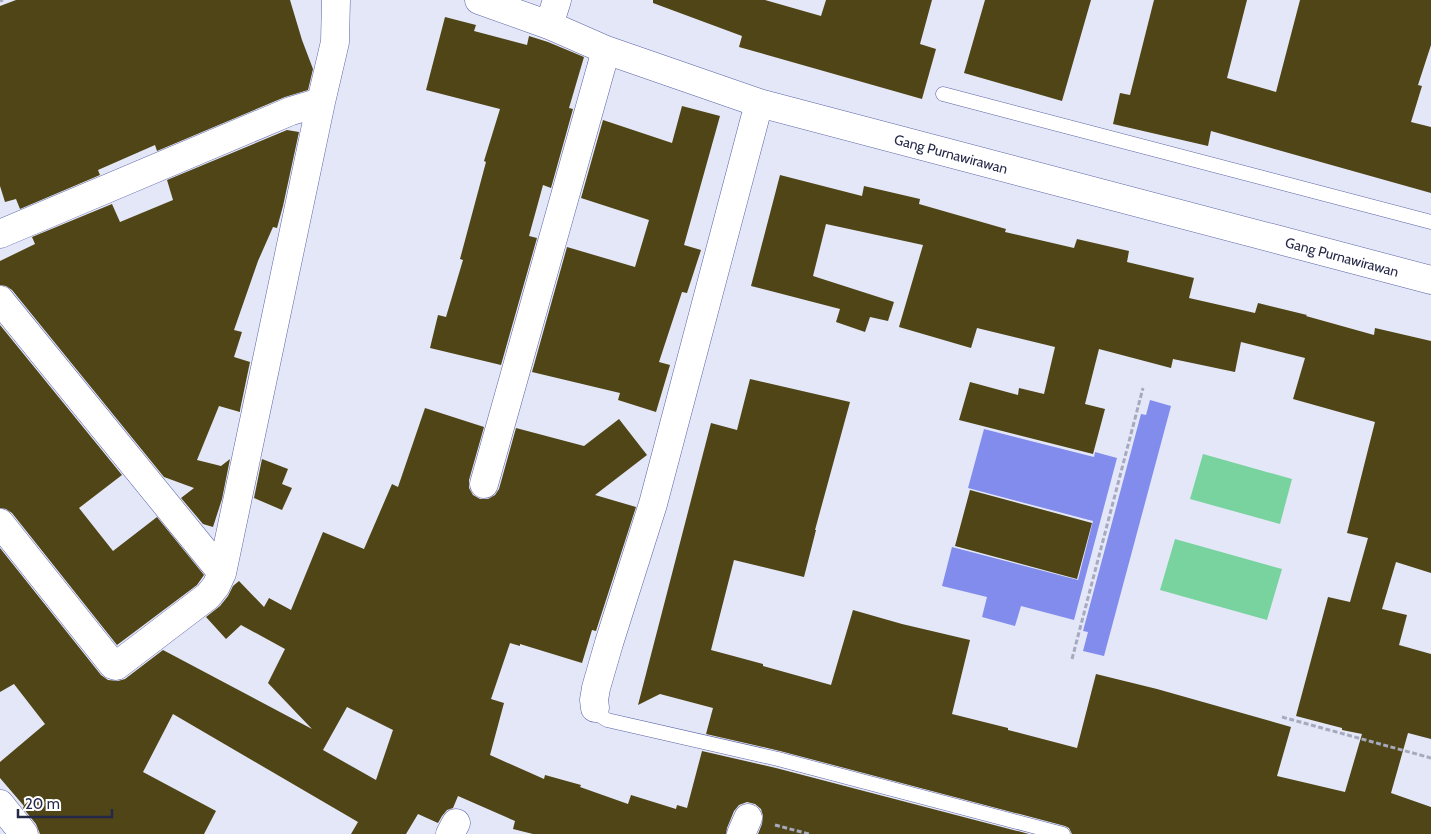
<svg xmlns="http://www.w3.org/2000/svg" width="1431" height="834" viewBox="0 0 1431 834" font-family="Cabin,sans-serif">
  <rect width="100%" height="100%" fill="#e4e7f7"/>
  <path fill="#79d39f" d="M 1203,454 L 1292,479 L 1280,524 L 1190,499 Z
    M 1175,539 L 1282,569 L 1267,620 L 1160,590 Z"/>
  <path fill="#828ced" d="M 1150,400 L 1171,406 L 1104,656 L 1083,651 L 1088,632 L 1083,631 L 1141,414 L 1146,415 Z
    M 984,429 L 1094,457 L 1095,452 L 1117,458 L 1074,620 L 1021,606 L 1015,626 L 982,617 L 987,597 L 942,586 L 952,547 L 1078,580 L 1093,521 L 968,488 Z"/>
  <path fill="#4f4517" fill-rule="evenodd" d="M 16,0 L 290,0 L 302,40 L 313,69 L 308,90 L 285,97 L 157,151 L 155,145 L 98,170 L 100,175 L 20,209 L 16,199 L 5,202 L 0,186 L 0,6 Z
    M 653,0 L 765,0 L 821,16 L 826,0 L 932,0 L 920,44 L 936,49 L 922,99 L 739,47 L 742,36 L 653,3 Z
    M 985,0 L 1091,0 L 1062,101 L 964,73 Z
    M 1154,0 L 1247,0 L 1227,78 L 1276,92 L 1300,0 L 1431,0 L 1431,45 L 1418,85 L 1422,86 L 1411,122 L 1431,127 L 1431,193 L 1211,131 L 1208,146 L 1113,124 L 1120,93 L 1130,95 Z
    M 445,17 L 476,25 L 474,31 L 527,45 L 529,36 L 548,42 L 584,57 L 569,108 L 573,109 L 551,188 L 543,185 L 529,236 L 537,238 L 501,365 L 430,348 L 438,315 L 446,317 L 463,260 L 460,259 L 486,162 L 484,161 L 500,109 L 426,90 Z
    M 682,106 L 720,116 L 684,245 L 701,250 L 687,293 L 682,292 L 659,362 L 670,365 L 656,412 L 618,400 L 620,393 L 532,372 L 567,247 L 635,267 L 649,220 L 581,198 L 603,120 L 672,143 Z
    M 287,130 L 299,132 L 283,206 L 277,228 L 273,227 L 258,261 L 234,330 L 242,332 L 234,357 L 250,362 L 240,410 L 240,412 L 219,406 L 197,460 L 221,466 L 230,459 L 222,499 L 213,527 L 203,524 L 181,498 L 194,488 L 164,477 L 12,290 L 6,286 L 0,285 L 0,261 L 35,244 L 32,237 L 112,204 L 120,222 L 173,200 L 167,180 Z
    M 780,175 L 862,196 L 864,186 L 920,199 L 919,204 L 1006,229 L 1005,232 L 1074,248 L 1077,239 L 1129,251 L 1127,262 L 1194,278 L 1189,298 L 1255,313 L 1258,303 L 1307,315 L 1306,316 L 1374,335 L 1375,328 L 1431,341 L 1431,573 L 1396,562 L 1382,609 L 1407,615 L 1399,645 L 1431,654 L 1431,739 L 1408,733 L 1391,793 L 1431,807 L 1431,834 L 1072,834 L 1069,828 L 1065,826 L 780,751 L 706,734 L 713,708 L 660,694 L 638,705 L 711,423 L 737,430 L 750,379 L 850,402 L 815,530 L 816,530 L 804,577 L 734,560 L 711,650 L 763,664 L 763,666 L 831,685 L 853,610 L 902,624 L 970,640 L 952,714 L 1008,728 L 1008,730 L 1077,748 L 1096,674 L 1157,689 L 1291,727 L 1277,776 L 1345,792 L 1362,734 L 1342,730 L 1342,728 L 1296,716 L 1328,597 L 1350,602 L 1368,538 L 1347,533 L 1375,422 L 1293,399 L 1305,358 L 1241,342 L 1235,372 L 1173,359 L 1171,368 L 1099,349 L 1085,404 L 1105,409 L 1093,454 L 959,420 L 970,382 L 1018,395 L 1019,388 L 1044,394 L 1055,347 L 977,328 L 971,348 L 899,327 L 923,245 L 826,224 L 813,276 L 894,302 L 888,321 L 870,317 L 865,332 L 836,322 L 840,309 L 751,286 Z
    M 0,325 L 122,475 L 79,508 L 113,551 L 157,517 L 204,575 L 197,585 L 117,645 L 12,513 L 6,509 L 0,508 Z
    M 425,408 L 484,427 L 469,480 L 469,488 L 473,495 L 480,499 L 488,499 L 495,495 L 499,489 L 516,428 L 584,446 L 619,419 L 647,455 L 595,495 L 636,507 L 596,631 L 592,630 L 582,663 L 520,644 L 520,646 L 510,643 L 491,699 L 504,703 L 490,755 L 544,779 L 545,775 L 581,785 L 580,787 L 628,804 L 631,795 L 676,809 L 677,805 L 687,808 L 702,751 L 776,768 L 1029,834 L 758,834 L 762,824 L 763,816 L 761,809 L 755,804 L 747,802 L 739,805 L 734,811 L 727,828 L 726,834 L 533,834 L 513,829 L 515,821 L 458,796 L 453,808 L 447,810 L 442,816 L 438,823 L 418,814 L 406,834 L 351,834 L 358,822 L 173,714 L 143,772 L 216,811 L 204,834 L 40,834 L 36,824 L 23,808 L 24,806 L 0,778 L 0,762 L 45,724 L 14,684 L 0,692 L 0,548 L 101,675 L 108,680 L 118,681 L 125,679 L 163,650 L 312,729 L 268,683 L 285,649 L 241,625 L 226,639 L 206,617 L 220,606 L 228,596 L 233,586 L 239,581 L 264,607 L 269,598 L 291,610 L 323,532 L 364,549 L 392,484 L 398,487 ZM 347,707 L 393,730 L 376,780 L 323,750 Z
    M 262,459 L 288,469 L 282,484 L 292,488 L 282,510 L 254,498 Z
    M 970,490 L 1092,523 L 1077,579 L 955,546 Z"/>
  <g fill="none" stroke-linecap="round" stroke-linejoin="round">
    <g stroke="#5a62a7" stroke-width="15">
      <path id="lane" d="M 943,94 L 1431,222
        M 595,708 L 599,715 L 607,720 L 778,759 L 1063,834"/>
    </g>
    <g stroke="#5a62a7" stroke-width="29">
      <path id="street" d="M 479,0 L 549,25 L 606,50 L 759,103 L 1431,280
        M 549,25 L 557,0
        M 0,234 L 291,111 L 321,102
        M 0,300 L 222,573
        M 484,484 L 606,50
        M 0,523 L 113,665 L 116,666 L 208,596 L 216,586 L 222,573 L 321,102 L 335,42 L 336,0
        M 595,708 L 594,700 L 596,688 L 609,643 L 653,504 L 759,103
        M 0,804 L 24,834
        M 450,834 L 456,823
        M 741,834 L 748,818"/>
    </g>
    <path stroke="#a7aabf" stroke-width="3" stroke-dasharray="5 2.5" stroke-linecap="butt" d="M 0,1 L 3,0
      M 1072,659 L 1143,388
      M 1282,717 L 1431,758
      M 775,825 L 809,834"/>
    <use href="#lane" stroke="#fff" stroke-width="14"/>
    <use href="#street" stroke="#fff" stroke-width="28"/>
  </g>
  <g text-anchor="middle" stroke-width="5" stroke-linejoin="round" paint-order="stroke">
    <g font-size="14" fill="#252947" stroke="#fff">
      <text transform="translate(951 154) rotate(15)" y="5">Gang Purnawirawan</text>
      <text transform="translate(1342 257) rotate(15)" y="5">Gang Purnawirawan</text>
    </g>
  </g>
  <path d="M18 809v8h94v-8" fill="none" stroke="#252947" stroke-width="2.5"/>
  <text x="25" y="809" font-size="15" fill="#252947" stroke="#ffffff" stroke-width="4" paint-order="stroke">20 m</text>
</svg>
